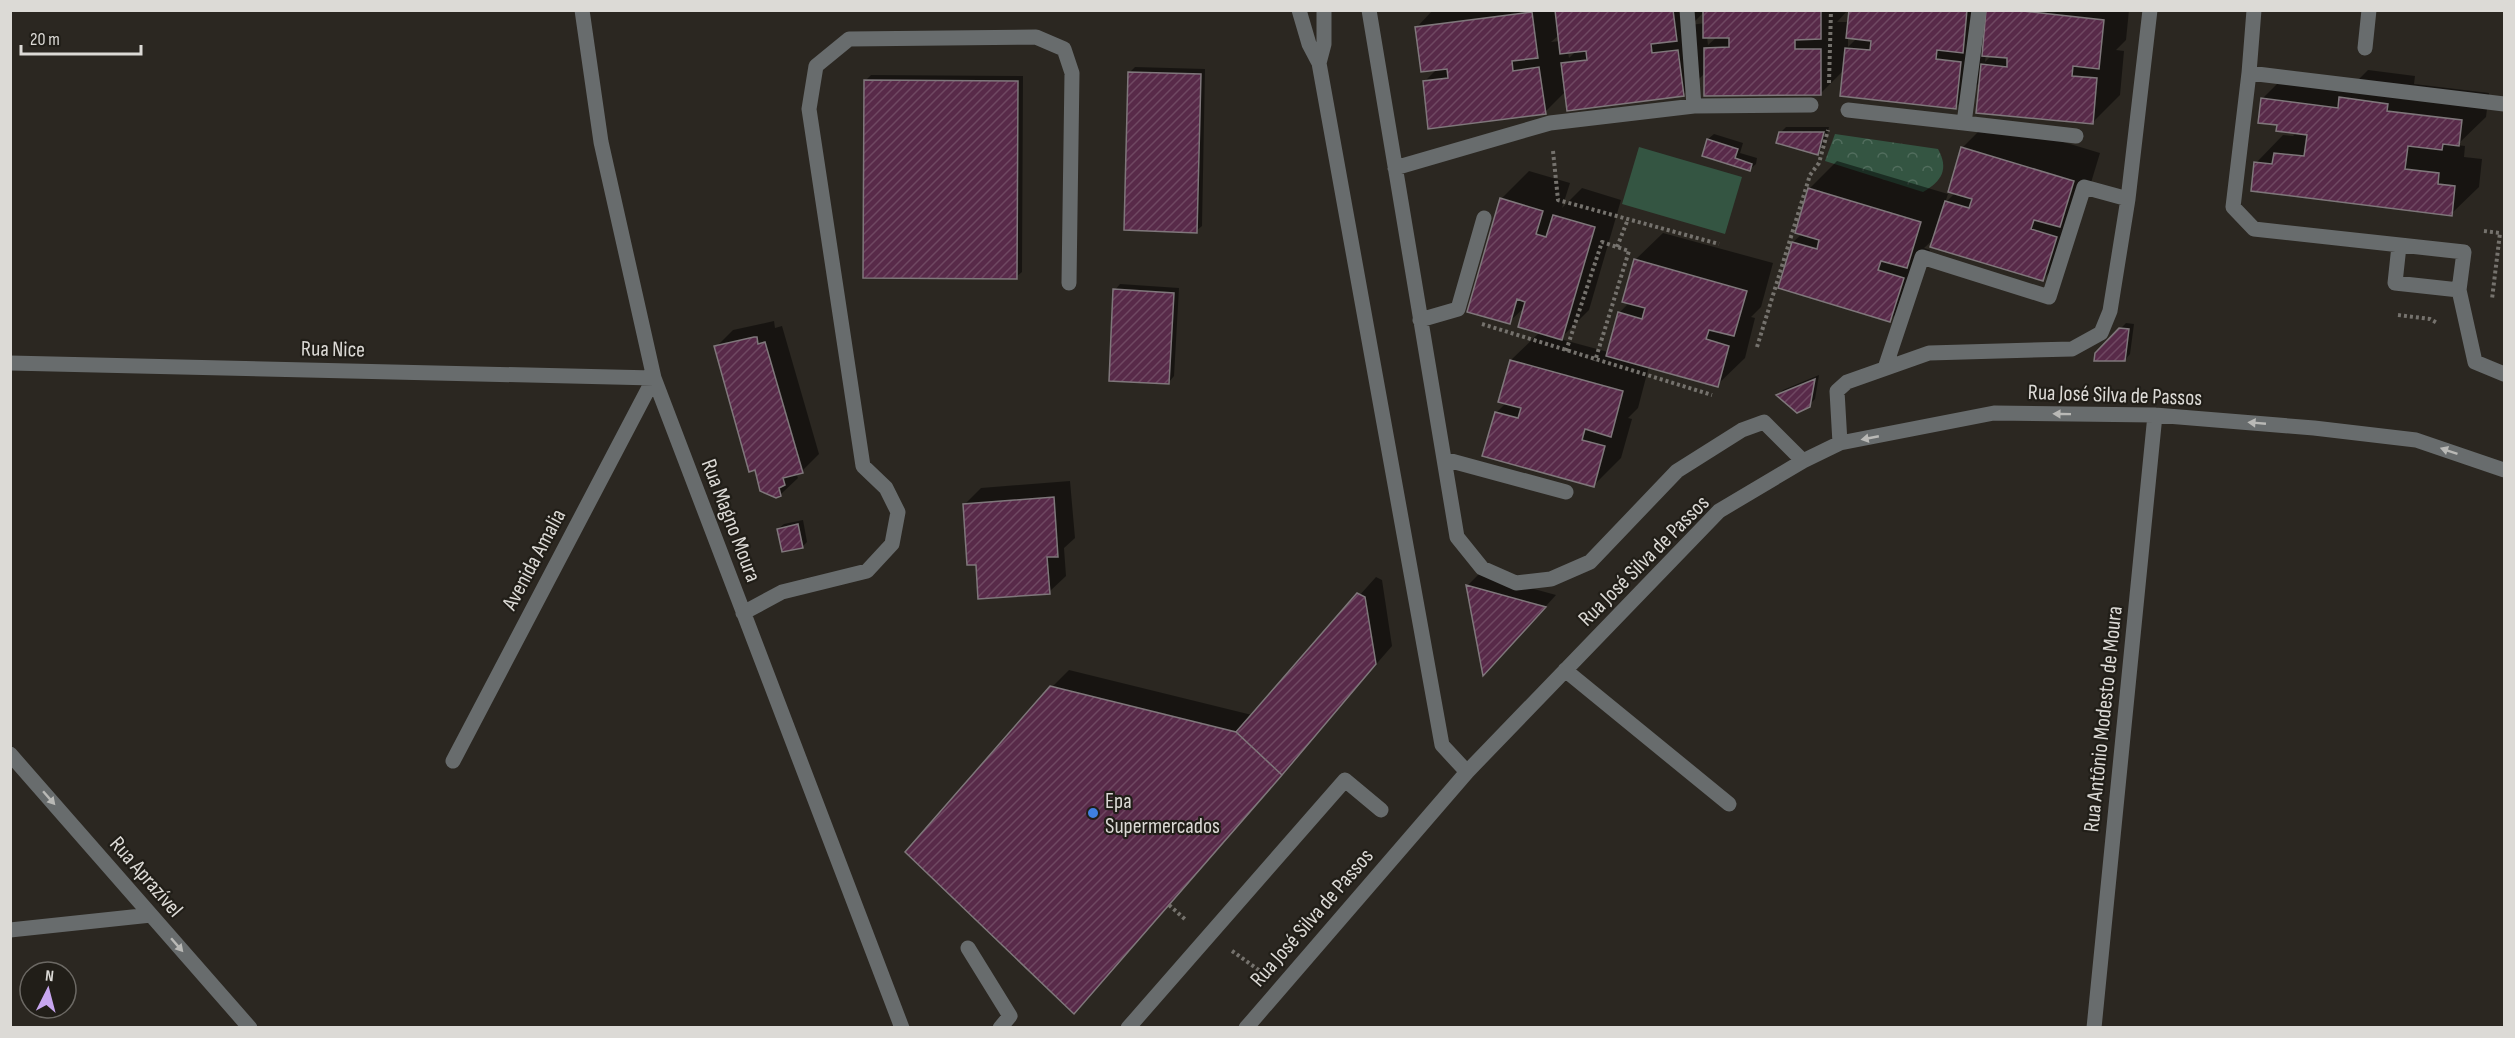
<svg xmlns="http://www.w3.org/2000/svg" width="2515" height="1038" viewBox="0 0 2515 1038" font-family="'Sofia Sans Condensed',sans-serif">
  <defs>
    <pattern id="park-crowns" width="20" height="18" patternUnits="userSpaceOnUse" patternTransform="scale(1.5)"><rect width="20" height="18" fill="#345542"/><path d="M2 6a3 3 0 1 1 6 0M12 15a3 3 0 1 1 6 0" fill="none" stroke="#516d5d"/></pattern>
    <pattern id="building-hatch" width="6" height="6" patternUnits="userSpaceOnUse" patternTransform="scale(1.5)"><rect width="6" height="6" fill="#582a49"/><path d="M-1 1l2-2M0 6l6-6M5 7l2-2" fill="none" stroke="#6f4862"/></pattern>
  </defs>
  <rect width="100%" height="100%" fill="#2b2721"/>
  <path fill="url(#park-crowns)" d="M 1835,134 L 1938,149 C 1949,169 1942,181 1923,192 L 1825,161 Z"/>
  <path fill="#345542" d="M 1639,147 L 1742,177 L 1725,234 L 1622,204 Z"/>
  <path fill="#0007" fill-rule="evenodd" d="M 1433,10 L 1848,10 L 1837,22 L 1849,22 L 1850,10 L 2129,10 L 2126,40 L 2116,50 L 2124,51 L 2120,95 L 2092,123 L 1980,82 L 1956,107 L 1844,70 L 1821,93 L 1705,73 L 1683,95 L 1566,91 L 1545,112 L 1424,82 L 1437,69 L 1417,27 ZM 1705,11 L 1705,23 L 1691,25 ZM 1986,28 L 1986,35 L 1980,34 ZM 1559,35 L 1560,41 L 1551,42 ZM 1707,37 L 1717,37 L 1708,45 ZM 1848,37 L 1857,38 L 1848,47 ZM 1576,51 L 1569,58 L 1568,52 ZM 1986,54 L 1992,55 L 1985,62 Z
    M 1135,67 L 1205,69 L 1202,226 L 1196,231 L 1130,72 Z
    M 2368,70 L 2415,76 L 2414,84 L 2489,93 L 2486,117 L 2457,145 L 2465,146 L 2464,157 L 2482,159 L 2479,187 L 2451,214 L 2256,163 L 2283,135 L 2293,136 L 2297,132 L 2278,123 L 2262,99 L 2290,71 L 2358,80 Z
    M 871,75 L 1023,76 L 1022,272 L 1016,277 L 865,81 Z
    M 1990,120 L 2100,153 L 2070,252 L 2043,279 L 1935,238 L 1924,248 L 1930,250 L 1917,293 L 1890,320 L 1793,242 L 1802,234 L 1797,232 L 1810,188 L 1837,161 L 1948,194 L 1945,203 L 1955,193 L 1950,191 L 1963,147 Z
    M 1786,127 L 1829,127 L 1823,148 L 1817,153 L 1780,133 Z
    M 1714,134 L 1743,143 L 1740,153 L 1757,158 L 1756,164 L 1750,169 L 1708,139 Z
    M 1529,171 L 1570,183 L 1562,208 L 1582,188 L 1621,200 L 1589,310 L 1560,339 L 1608,352 L 1619,313 L 1630,302 L 1635,260 L 1663,233 L 1773,263 L 1761,307 L 1751,317 L 1755,318 L 1745,358 L 1717,385 L 1649,366 L 1638,408 L 1628,418 L 1632,419 L 1621,458 L 1594,485 L 1496,413 L 1506,403 L 1511,360 L 1540,332 L 1526,306 L 1509,322 L 1501,199 Z
    M 1120,284 L 1179,288 L 1174,376 L 1169,382 L 1115,290 Z
    M 774,321 L 775,328 L 782,326 L 819,454 L 802,471 L 796,473 L 798,478 L 781,494 L 769,495 L 762,490 L 716,347 L 733,330 Z
    M 2126,323 L 2134,324 L 2130,354 L 2125,360 L 2096,354 Z
    M 1819,375 L 1815,399 L 1809,405 L 1778,395 L 1783,390 Z
    M 1070,481 L 1075,538 L 1064,548 L 1066,576 L 1049,592 L 977,563 L 964,505 L 981,488 Z
    M 803,520 L 807,542 L 802,547 L 778,529 L 784,524 Z
    M 1479,574 L 1556,595 L 1495,662 L 1467,586 Z
    M 1376,577 L 1382,580 L 1392,646 L 1074,1012 L 1052,687 L 1069,670 L 1252,715 Z"/>
  <path fill="url(#building-hatch)" stroke="#7f777b" stroke-width="1.5" d="M 1555,10 L 1673,10 L 1677,41 L 1651,44 L 1652,53 L 1678,50 L 1684,96 L 1567,111 L 1561,63 L 1587,60 L 1586,51 L 1560,54 Z
    M 1703,10 L 1821,10 L 1821,39 L 1795,40 L 1795,49 L 1821,49 L 1821,95 L 1704,96 L 1704,48 L 1729,47 L 1729,38 L 1703,38 Z
    M 1849,10 L 1967,10 L 1963,53 L 1937,50 L 1936,59 L 1961,62 L 1956,109 L 1840,96 L 1845,48 L 1870,50 L 1871,41 L 1846,38 Z
    M 1986,10 L 2014,10 L 2104,20 L 2099,69 L 2073,66 L 2072,76 L 2097,78 L 2093,124 L 1976,113 L 1981,64 L 2007,67 L 2007,58 L 1982,56 Z
    M 1532,12 L 1538,58 L 1512,61 L 1513,71 L 1539,67 L 1546,114 L 1428,129 L 1423,81 L 1448,78 L 1447,69 L 1421,72 L 1415,27 Z
    M 1128,72 L 1201,74 L 1197,233 L 1124,230 Z
    M 864,80 L 1018,81 L 1017,279 L 863,278 Z
    M 2339,97 L 2388,104 L 2387,111 L 2462,120 L 2459,146 L 2443,144 L 2442,150 L 2408,146 L 2405,169 L 2439,173 L 2438,184 L 2455,186 L 2452,216 L 2251,191 L 2254,162 L 2272,164 L 2274,153 L 2304,156 L 2307,135 L 2276,131 L 2277,125 L 2258,123 L 2261,98 L 2338,108 Z
    M 1779,132 L 1824,132 L 1818,155 L 1776,143 Z
    M 1707,139 L 1738,149 L 1735,158 L 1752,164 L 1750,171 L 1702,156 Z
    M 1961,147 L 2074,181 L 2060,227 L 2034,220 L 2031,229 L 2057,237 L 2043,281 L 1930,247 L 1945,201 L 1969,208 L 1972,199 L 1948,192 Z
    M 1808,188 L 1921,222 L 1907,268 L 1881,261 L 1878,270 L 1904,278 L 1890,322 L 1778,288 L 1792,242 L 1817,249 L 1819,240 L 1795,233 Z
    M 1500,198 L 1543,211 L 1536,234 L 1546,237 L 1553,215 L 1595,227 L 1562,340 L 1518,327 L 1525,302 L 1517,299 L 1510,324 L 1467,312 Z
    M 1634,259 L 1747,291 L 1734,336 L 1709,330 L 1706,339 L 1729,346 L 1718,387 L 1606,356 L 1618,312 L 1642,319 L 1645,308 L 1622,302 Z
    M 1113,289 L 1174,293 L 1169,384 L 1109,381 Z
    M 2119,328 L 2129,329 L 2125,361 L 2094,361 L 2095,353 Z
    M 754,337 L 757,337 L 758,344 L 765,342 L 803,473 L 783,478 L 785,485 L 779,488 L 781,496 L 776,498 L 760,491 L 755,470 L 749,472 L 714,346 Z
    M 1510,360 L 1623,391 L 1611,437 L 1585,429 L 1582,440 L 1605,446 L 1594,487 L 1482,456 L 1495,412 L 1518,418 L 1521,408 L 1498,402 Z
    M 1815,379 L 1810,407 L 1797,413 L 1776,395 Z
    M 1054,497 L 1058,557 L 1047,557 L 1050,594 L 978,599 L 976,565 L 967,565 L 963,504 Z
    M 798,524 L 803,548 L 782,552 L 777,529 Z
    M 1466,585 L 1546,607 L 1483,676 Z
    M 1357,593 L 1365,597 L 1376,664 L 1282,775 L 1236,732 Z
    M 1050,686 L 1236,732 L 1282,775 L 1074,1014 L 905,852 Z"/>
  <g fill="none" stroke-linecap="round" stroke-linejoin="round">
    <path stroke="#75726d" stroke-width="4" stroke-dasharray="3 3" stroke-linecap="butt" d="M 1829,83 L 1831,10
      M 1553,151 L 1558,200 L 1719,244
      M 2484,231 L 2500,233 L 2492,299
      M 1617,247 L 1628,219
      M 2398,315 L 2430,319 L 2437,323
      M 1482,324 L 1712,395
      M 1757,347 L 1810,175 L 1819,163 L 1828,130
      M 1566,351 L 1602,242 L 1629,251 L 1595,361
      M 1169,905 L 1186,920
      M 1232,951 L 1260,971"/>
    <path stroke="#686c6d" stroke-width="15" d="M 582,10 L 601,142 L 654,378 L 902,1028
      M 1299,10 L 1309,44 L 1319,63 L 1324,44 L 1324,10
      M 1369,10 L 1457,537 L 1482,568 L 1516,583 L 1551,579 L 1590,562 L 1677,471 L 1742,430 L 1764,422 L 1803,461
      M 1687,10 L 1694,106
      M 2365,48 L 2369,10
      M 1319,63 L 1442,745 L 1467,772
      M 2249,73 L 2254,10
      M 2504,104 L 2249,73 L 2233,207 L 2254,229 L 2464,252 L 2459,290 L 2475,362 L 2504,374
      M 1848,110 L 1964,123 L 1979,10
      M 1964,123 L 2076,136
      M 1395,168 L 1550,123 L 1694,106 L 1811,105
      M 2399,246 L 2395,283 L 2459,290
      M 1420,320 L 1458,309 L 1484,218
      M 10,363 L 654,378 L 453,761
      M 1885,368 L 1922,257 L 2049,297 L 2084,187 L 2128,199
      M 1840,443 L 1837,391 L 1847,382 L 1929,353 L 2072,349 L 2101,333 L 2110,311 L 2128,199 L 2150,10
      M 1444,459 L 1566,492
      M 743,613 L 782,592 L 867,571 L 892,544 L 898,512 L 886,488 L 863,466 L 809,109 L 816,66 L 849,39 L 1036,37 L 1064,49 L 1072,73 L 1069,283
      M 1565,670 L 1729,804
      M 10,754 L 250,1028
      M 10,930 L 151,915
      M 968,948 L 1010,1016 L 1000,1028
      M 1128,1028 L 1345,780 L 1381,810
      M 1246,1028 L 1467,772 L 1719,511 L 1803,461 L 1840,443 L 1994,413 L 2155,415 L 2314,428 L 2416,440 L 2504,470
      M 2094,1028 L 2155,415"/>
  </g>
  <defs><path id="oneway-solid" d="M-6-.8H1V-3.2L6.5 0L1 3.2V.8H-6Z" transform="scale(1.5)"/></defs>
  <g fill="#b9b9b6">
    <use href="#oneway-solid" transform="translate(2062 414) rotate(-179)"/>
    <use href="#oneway-solid" transform="translate(2257 423) rotate(-175)"/>
    <use href="#oneway-solid" transform="translate(1870 438) rotate(169)"/>
    <use href="#oneway-solid" transform="translate(2449 451) rotate(-161)"/>
    <use href="#oneway-solid" transform="translate(49 798) rotate(49)"/>
    <use href="#oneway-solid" transform="translate(177 945) rotate(49)"/>
  </g>
  <circle fill="#3f7fe0" stroke="#211e18" stroke-width="2" cx="1093" cy="813" r="6"/>
  <g text-anchor="middle" stroke-width="4.5" stroke-linejoin="round" paint-order="stroke">
    <g font-size="22" fill="#dcdad6" stroke="#211e18">
      <text transform="translate(333 348) rotate(1)" y="8">Rua Nice</text>
      <text transform="translate(2115 394) rotate(2)" y="8">Rua José Silva de Passos</text>
      <text transform="translate(732 520) rotate(69)" y="8">Rua Magno Moura</text>
      <text transform="translate(533 559) rotate(-62)" y="8">Avenida Amalia</text>
      <text transform="translate(1643 560) rotate(-45)" y="8">Rua José Silva de Passos</text>
      <text transform="translate(2102 719) rotate(-84)" y="8">Rua Antônio Modesto de Moura</text>
      <text transform="translate(147 876) rotate(49)" y="8">Rua Aprazível</text>
      <text transform="translate(1311 917) rotate(-49)" y="8">Rua José Silva de Passos</text>
    </g>
    <g font-size="22" fill="#dcdad6" stroke="#211e18" text-anchor="start">
      <text x="1105" y="808">Epa<tspan x="1105" dy="25">Supermercados</tspan></text>
    </g>
  </g>
  <rect width="2515" height="1038" fill="none" stroke="#dcdad6" stroke-width="24"/>
  <g transform="translate(48 990) rotate(6)"><circle r="28" fill="#211e18" stroke="#6c6964" stroke-width="1.5"/>
  <path d="M0-4.5L10 22L0 15L-10 22Z" fill="#c7a6ef"/>
  <text y="-9" font-size="16" font-weight="bold" text-anchor="middle" fill="#dcdad6">N</text>
  </g>
  <path d="M21 45v9h120v-9" fill="none" stroke="#dcdad6" stroke-width="3"/>
  <text x="30" y="45" font-size="18" fill="#dcdad6" stroke="#211e18" stroke-width="4.5" paint-order="stroke">20 m</text>
</svg>
